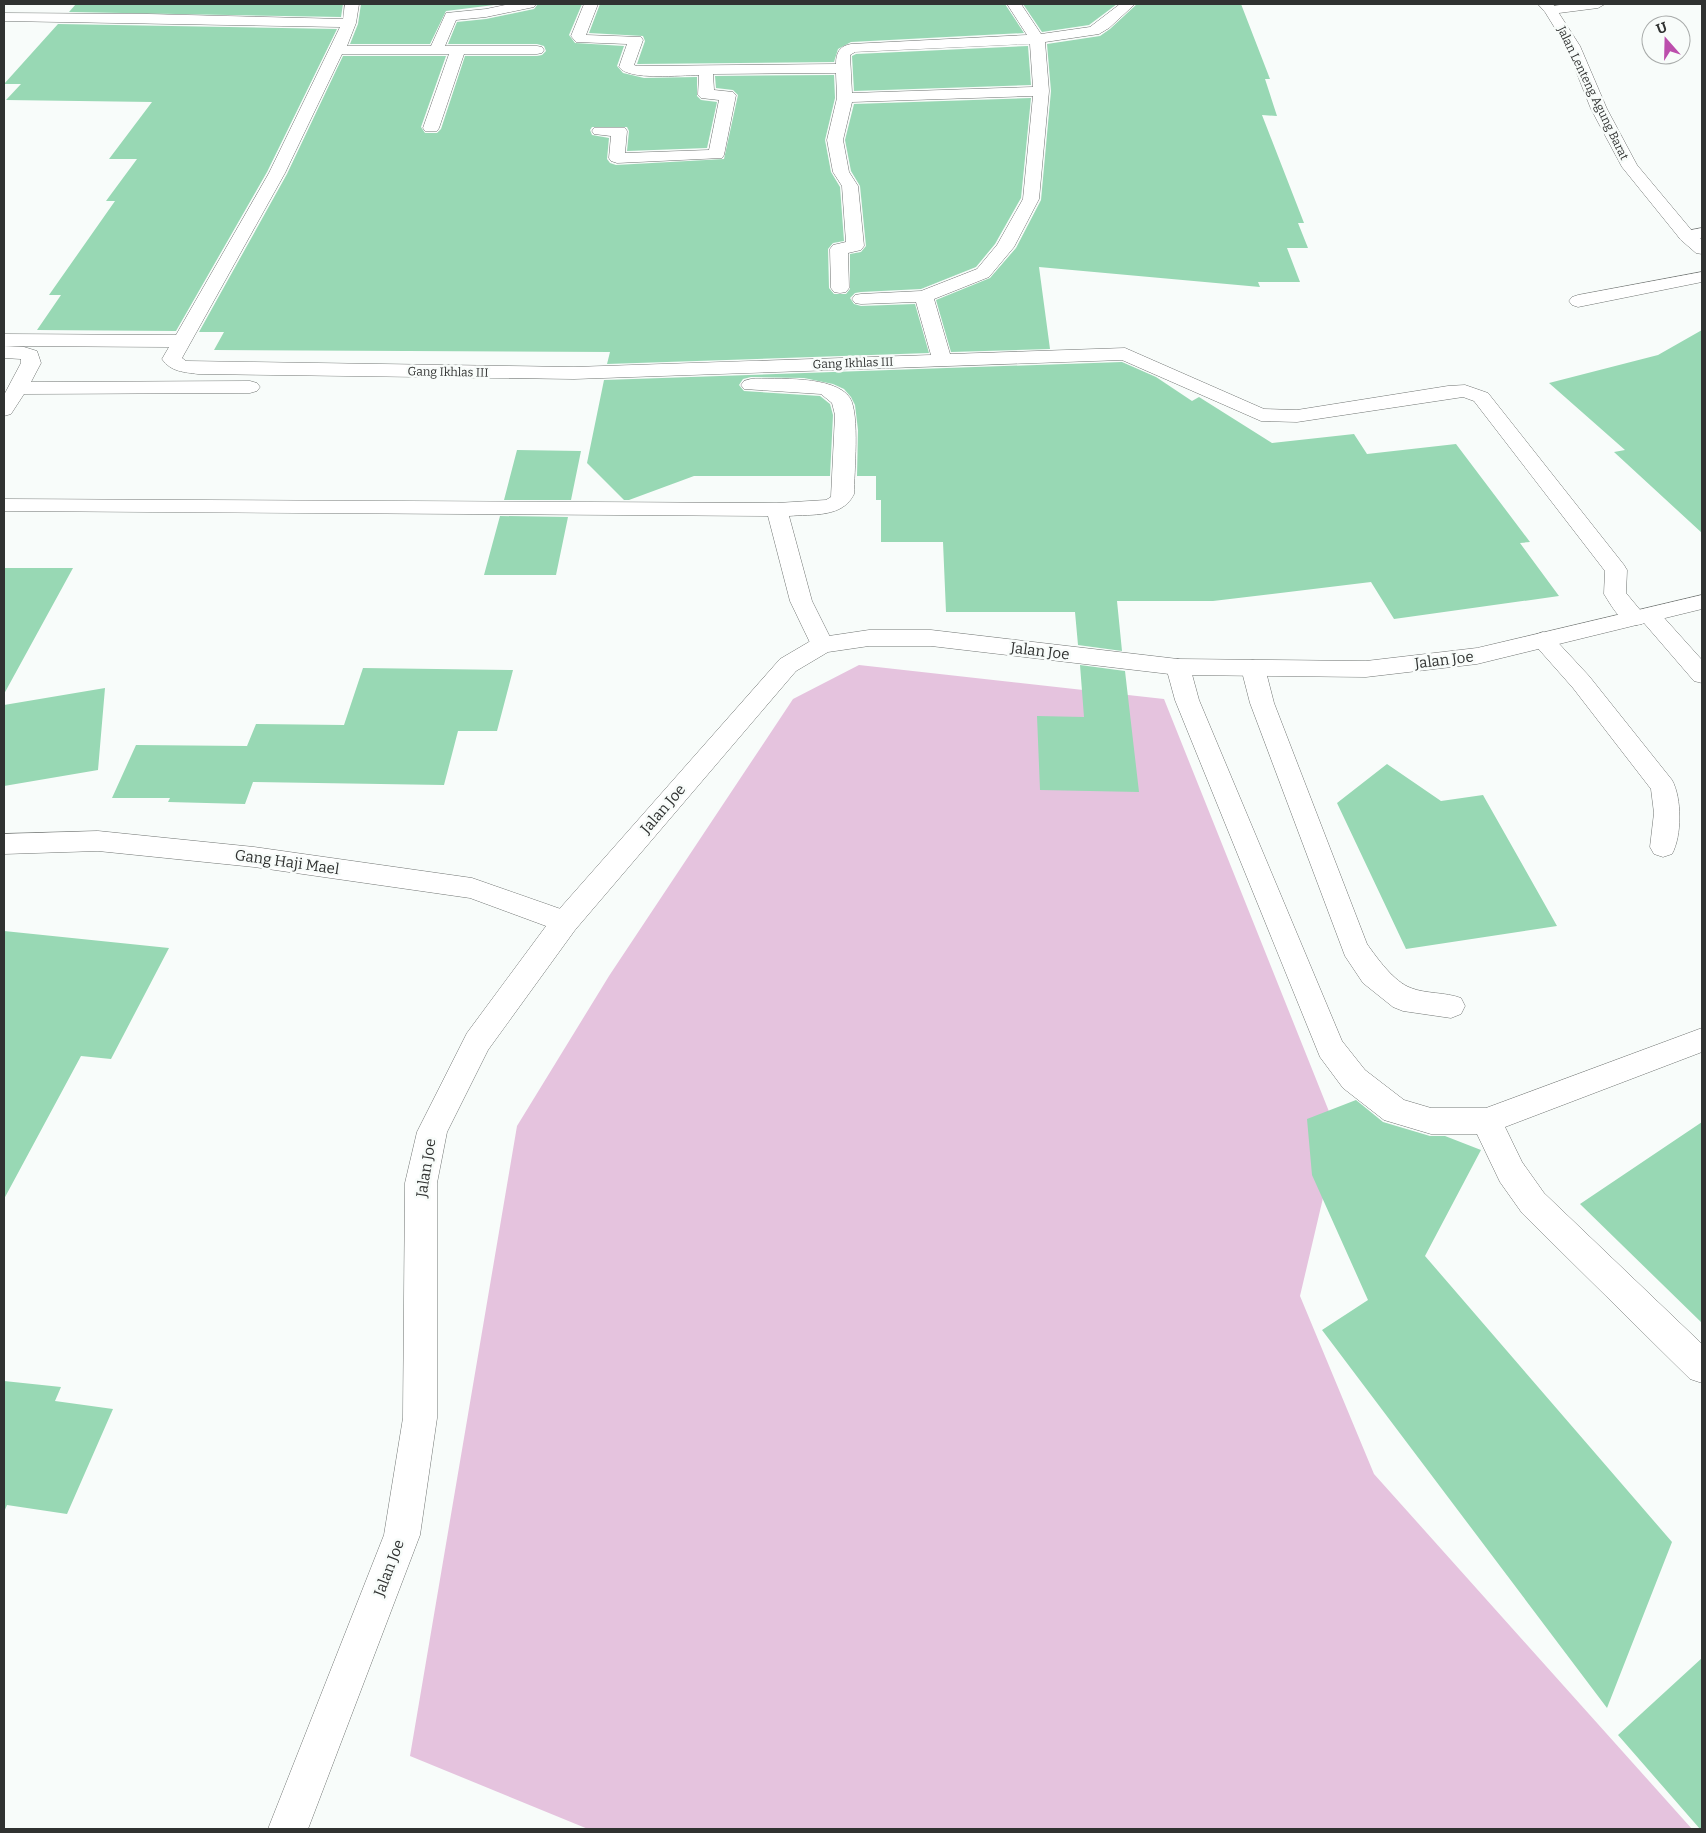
<svg xmlns="http://www.w3.org/2000/svg" width="1706" height="1833" viewBox="0 0 1706 1833" font-family="Bitter,serif">
  <rect width="100%" height="100%" fill="#f8fcfa"/>
  <path fill="#e5c3de" d="M 859,665 L 1164,699 L 1338,1134 L 1300,1296 L 1374,1474 L 1692,1829 L 588,1829 L 410,1756 L 517,1126 L 609,976 L 793,699 Z"/>
  <path fill="#98d8b4" d="M 76,4 L 343,4 L 341,17 L 69,12 Z
    M 361,4 L 502,4 L 446,11 L 430,44 L 350,44 L 358,24 Z
    M 538,4 L 582,4 L 569,35 L 575,43 L 624,46 L 617,66 L 623,73 L 644,78 L 697,77 L 697,96 L 701,100 L 717,102 L 707,148 L 627,151 L 629,131 L 627,127 L 592,127 L 590,130 L 592,135 L 609,138 L 607,159 L 610,163 L 616,165 L 724,159 L 738,95 L 733,90 L 716,88 L 715,76 L 834,75 L 835,98 L 825,140 L 831,172 L 840,187 L 844,241 L 833,243 L 828,249 L 829,288 L 834,294 L 846,294 L 850,289 L 850,254 L 861,252 L 866,246 L 860,186 L 851,171 L 845,140 L 854,104 L 1031,98 L 1021,198 L 995,244 L 976,267 L 921,289 L 861,292 L 855,293 L 850,298 L 854,304 L 861,306 L 915,304 L 929,353 L 607,364 L 610,352 L 214,350 L 224,332 L 199,332 L 287,174 L 343,56 L 446,56 L 421,127 L 425,133 L 437,133 L 441,129 L 465,56 L 537,56 L 542,55 L 546,51 L 544,46 L 537,44 L 448,44 L 457,22 L 486,19 L 534,9 Z
    M 600,4 L 1005,4 L 1024,33 L 851,42 L 838,49 L 834,62 L 637,64 L 645,41 L 643,36 L 589,33 Z
    M 1023,4 L 1117,4 L 1089,25 L 1042,32 Z
    M 1137,4 L 1241,4 L 1270,79 L 1265,79 L 1277,116 L 1262,115 L 1304,223 L 1298,223 L 1308,248 L 1287,248 L 1300,282 L 1258,282 L 1260,287 L 1039,267 L 1050,349 L 951,352 L 936,300 L 990,278 L 1016,248 L 1041,200 L 1051,91 L 1047,44 L 1100,36 L 1110,29 Z
    M 58,24 L 337,29 L 267,172 L 176,331 L 37,330 L 61,295 L 49,295 L 115,201 L 106,201 L 137,159 L 109,159 L 152,102 L 6,100 L 21,84 L 4,84 Z
    M 1028,46 L 1031,85 L 854,91 L 852,56 L 856,54 Z
    M 1702,330 L 1702,533 L 1614,452 L 1625,450 L 1549,383 L 1658,355 Z
    M 1122,362 L 1156,377 L 1192,401 L 1199,397 L 1272,443 L 1354,434 L 1367,454 L 1456,444 L 1530,542 L 1520,543 L 1559,596 L 1394,619 L 1371,582 L 1213,601 L 1117,601 L 1122,651 L 1078,645 L 1075,612 L 946,612 L 943,542 L 881,542 L 881,500 L 876,500 L 876,476 L 857,476 L 858,430 L 855,405 L 851,397 L 844,389 L 833,384 L 804,378 L 751,377 L 743,379 L 739,385 L 744,391 L 820,396 L 830,404 L 833,415 L 830,476 L 694,476 L 629,500 L 624,500 L 587,463 L 604,380 Z
    M 517,450 L 581,451 L 571,500 L 504,500 Z
    M 500,516 L 568,517 L 556,575 L 484,575 Z
    M 4,568 L 73,568 L 4,694 Z
    M 1080,665 L 1125,671 L 1139,792 L 1040,790 L 1037,716 L 1084,717 Z
    M 363,668 L 513,670 L 497,731 L 458,731 L 444,785 L 253,782 L 245,804 L 168,802 L 170,798 L 112,798 L 136,745 L 247,746 L 256,724 L 344,725 Z
    M 105,688 L 98,770 L 4,786 L 4,705 Z
    M 1387,764 L 1441,801 L 1483,795 L 1557,926 L 1406,949 L 1337,803 Z
    M 4,931 L 169,948 L 111,1059 L 81,1056 L 4,1199 Z
    M 1356,1100 L 1383,1122 L 1430,1136 L 1445,1136 L 1481,1150 L 1425,1256 L 1672,1542 L 1607,1708 L 1322,1330 L 1368,1300 L 1312,1175 L 1307,1119 Z
    M 1702,1122 L 1702,1323 L 1580,1204 Z
    M 4,1381 L 61,1387 L 55,1401 L 113,1409 L 67,1514 L 7,1505 L 4,1512 Z
    M 1702,1658 L 1702,1829 L 1700,1829 L 1618,1735 Z"/>
  <g fill="none" stroke-linecap="round" stroke-linejoin="round">
    <g stroke="#717573" stroke-width="1">
      <path id="service" d="M 1702,272 L 1702,282 L 1578,307 L 1572,305 L 1569,301 L 1572,297 L 1578,295 Z
        M 1543,632 L 1551,635 L 1589,676 L 1672,780 C 1682,798 1682,836 1672,854 L 1663,857 L 1654,854 L 1650,847 L 1654,813 L 1651,789 L 1573,688 L 1535,645 L 1531,640 L 1535,635 Z
        M 1178,659 L 1186,661 L 1190,667 L 1199,700 L 1342,1041 L 1365,1070 L 1404,1100 L 1431,1108 L 1486,1108 L 1702,1028 L 1702,1052 L 1505,1127 L 1522,1162 L 1544,1193 L 1702,1344 L 1702,1383 L 1690,1379 L 1522,1213 L 1500,1182 L 1477,1134 L 1431,1134 L 1384,1120 L 1343,1088 L 1320,1057 L 1175,700 L 1166,667 L 1170,661 Z
        M 1253,660 L 1261,662 L 1265,668 L 1274,703 L 1367,944 C 1377,958 1394,982 1411,988 C 1426,994 1445,992 1461,998 L 1465,1006 L 1461,1014 L 1451,1018 L 1403,1011 L 1393,1007 L 1363,983 L 1345,956 L 1250,703 L 1241,668 L 1245,662 Z"/>
    </g>
    <g stroke="#717573" stroke-width="1">
      <path id="minor" d="M 345,4 L 359,4 L 356,23 L 347,46 L 431,46 L 446,13 L 486,9 L 510,4 L 536,4 L 534,7 L 486,17 L 456,20 L 445,46 L 537,46 L 542,47 L 544,50 L 542,53 L 537,54 L 464,54 L 439,128 L 437,131 L 425,131 L 423,128 L 449,54 L 342,54 L 285,173 L 182,358 L 186,361 L 574,367 L 931,355 L 916,302 L 861,304 L 855,303 L 852,299 L 855,295 L 861,294 L 921,291 L 977,269 L 997,245 L 1023,199 L 1033,96 L 852,102 L 843,140 L 849,172 L 858,186 L 864,246 L 861,250 L 848,253 L 849,288 L 846,292 L 840,293 L 834,292 L 831,288 L 830,249 L 833,245 L 846,242 L 842,186 L 833,172 L 827,140 L 837,98 L 836,73 L 713,74 L 714,90 L 733,92 L 736,95 L 724,155 L 722,158 L 617,163 L 611,161 L 609,158 L 611,136 L 594,134 L 592,131 L 594,128 L 625,128 L 627,131 L 625,153 L 709,150 L 719,100 L 701,98 L 698,95 L 699,75 C 681,75 629,81 619,67 L 627,44 L 576,42 L 571,36 L 584,4 L 598,4 L 586,35 L 641,37 L 643,40 L 634,65 L 637,66 L 836,64 C 836,52 840,46 851,44 L 1027,35 L 1007,4 L 1021,4 L 1041,34 L 1090,27 L 1120,4 L 1135,4 L 1109,28 L 1099,34 L 1045,42 L 1049,91 L 1039,199 L 1014,247 L 989,277 L 934,299 L 950,354 L 1125,348 L 1264,409 L 1297,410 L 1448,386 L 1465,385 L 1488,393 L 1624,565 L 1627,570 L 1626,593 L 1641,611 L 1650,609 L 1658,611 L 1702,660 L 1702,683 L 1694,681 L 1644,623 C 1625,632 1613,608 1604,594 L 1605,571 L 1474,401 L 1463,397 L 1297,422 L 1261,421 L 1122,360 L 574,379 L 198,374 C 184,372 171,372 162,359 L 169,347 L 4,346 L 4,334 L 176,335 L 269,173 L 340,27 L 4,21 L 4,13 L 148,14 L 343,19 ZM 1030,44 L 1033,87 L 852,93 L 850,55 L 855,52 Z
        M 1567,4 L 1605,4 L 1598,8 L 1551,14 L 1544,10 L 1546,7 Z
        M 1702,228 L 1702,238 L 1687,241 L 1681,240 L 1678,236 L 1681,232 Z
        M 4,346 L 24,347 L 37,351 L 41,363 L 31,382 L 250,381 L 257,383 L 260,387 L 257,391 L 250,393 L 24,394 L 11,414 L 4,416 L 4,395 L 21,363 L 21,359 L 4,358 Z
        M 751,379 C 776,379 835,375 850,398 C 860,415 854,473 854,494 C 843,518 812,514 789,516 L 812,601 L 834,645 L 830,651 L 822,653 L 814,651 L 790,601 L 768,516 L 4,511 L 4,499 L 777,503 L 826,500 L 831,497 L 835,415 L 832,403 L 821,394 L 744,389 L 741,385 L 744,381 Z
        M 98,831 L 254,847 L 472,878 L 575,914 L 579,922 L 575,930 L 565,933 L 470,898 L 254,867 L 98,851 L 4,854 L 4,834 Z"/>
    </g>
    <g stroke="#717573" stroke-width="1">
      <path id="tertiary" d="M 1702,595 L 1702,609 L 1477,664 L 1366,677 L 1178,675 L 931,646 L 869,646 L 828,652 L 796,671 L 575,930 L 488,1050 L 447,1132 L 437,1183 L 437,1418 L 420,1535 L 308,1829 L 268,1829 L 384,1535 L 403,1418 L 405,1183 L 417,1132 L 467,1033 L 555,914 L 780,659 L 814,639 L 822,637 L 869,630 L 931,630 L 1178,659 L 1366,661 L 1477,648 Z"/>
    </g>
    <g stroke="#717573" stroke-width="1">
      <path id="primary" d="M 1538,4 L 1553,4 L 1580,46 L 1607,109 L 1637,165 L 1693,232 L 1702,240 L 1702,254 L 1696,253 L 1681,240 L 1622,167 L 1591,109 L 1566,46 L 1545,12 Z"/>
    </g>
    <use href="#service" fill="#fff" fill-rule="evenodd"/>
    <use href="#minor" fill="#fff" fill-rule="evenodd"/>
    <use href="#tertiary" fill="#fff" fill-rule="evenodd"/>
    <use href="#primary" fill="#fff" fill-rule="evenodd"/>
  </g>
  <g text-anchor="middle" stroke-width="5" stroke-linejoin="round" paint-order="stroke">
    <g font-size="12" fill="#303231" stroke="#f8fcfa">
      <text transform="translate(1593 93) rotate(64)" y="4">Jalan Lenteng Agung Barat</text>
      <text transform="translate(853 363) rotate(-2)" y="4">Gang Ikhlas III</text>
      <text transform="translate(448 372) rotate(1)" y="4">Gang Ikhlas III</text>
    </g>
    <g font-size="15" fill="#303231" stroke="#f8fcfa">
      <text transform="translate(1040 651) rotate(7)" y="5">Jalan Joe</text>
      <text transform="translate(1444 660) rotate(-7)" y="5">Jalan Joe</text>
      <text transform="translate(663 809) rotate(-49)" y="5">Jalan Joe</text>
      <text transform="translate(287 862) rotate(8)" y="5">Gang Haji Mael</text>
      <text transform="translate(426 1168) rotate(-81)" y="5">Jalan Joe</text>
      <text transform="translate(389 1568) rotate(-69)" y="5">Jalan Joe</text>
    </g>
  </g>
  <rect width="1706" height="1833" fill="none" stroke="#303231" stroke-width="10"/>
  <g transform="translate(1666 40) rotate(340)"><circle r="24" fill="#f8fcfa" stroke="#a8abaa"/>
  <path d="M0-4L9 19L0 12L-9 19Z" fill="#bc4eac"/>
  <text y="-8" font-size="14" font-weight="bold" text-anchor="middle" fill="#303231">U</text>
  </g>
</svg>
